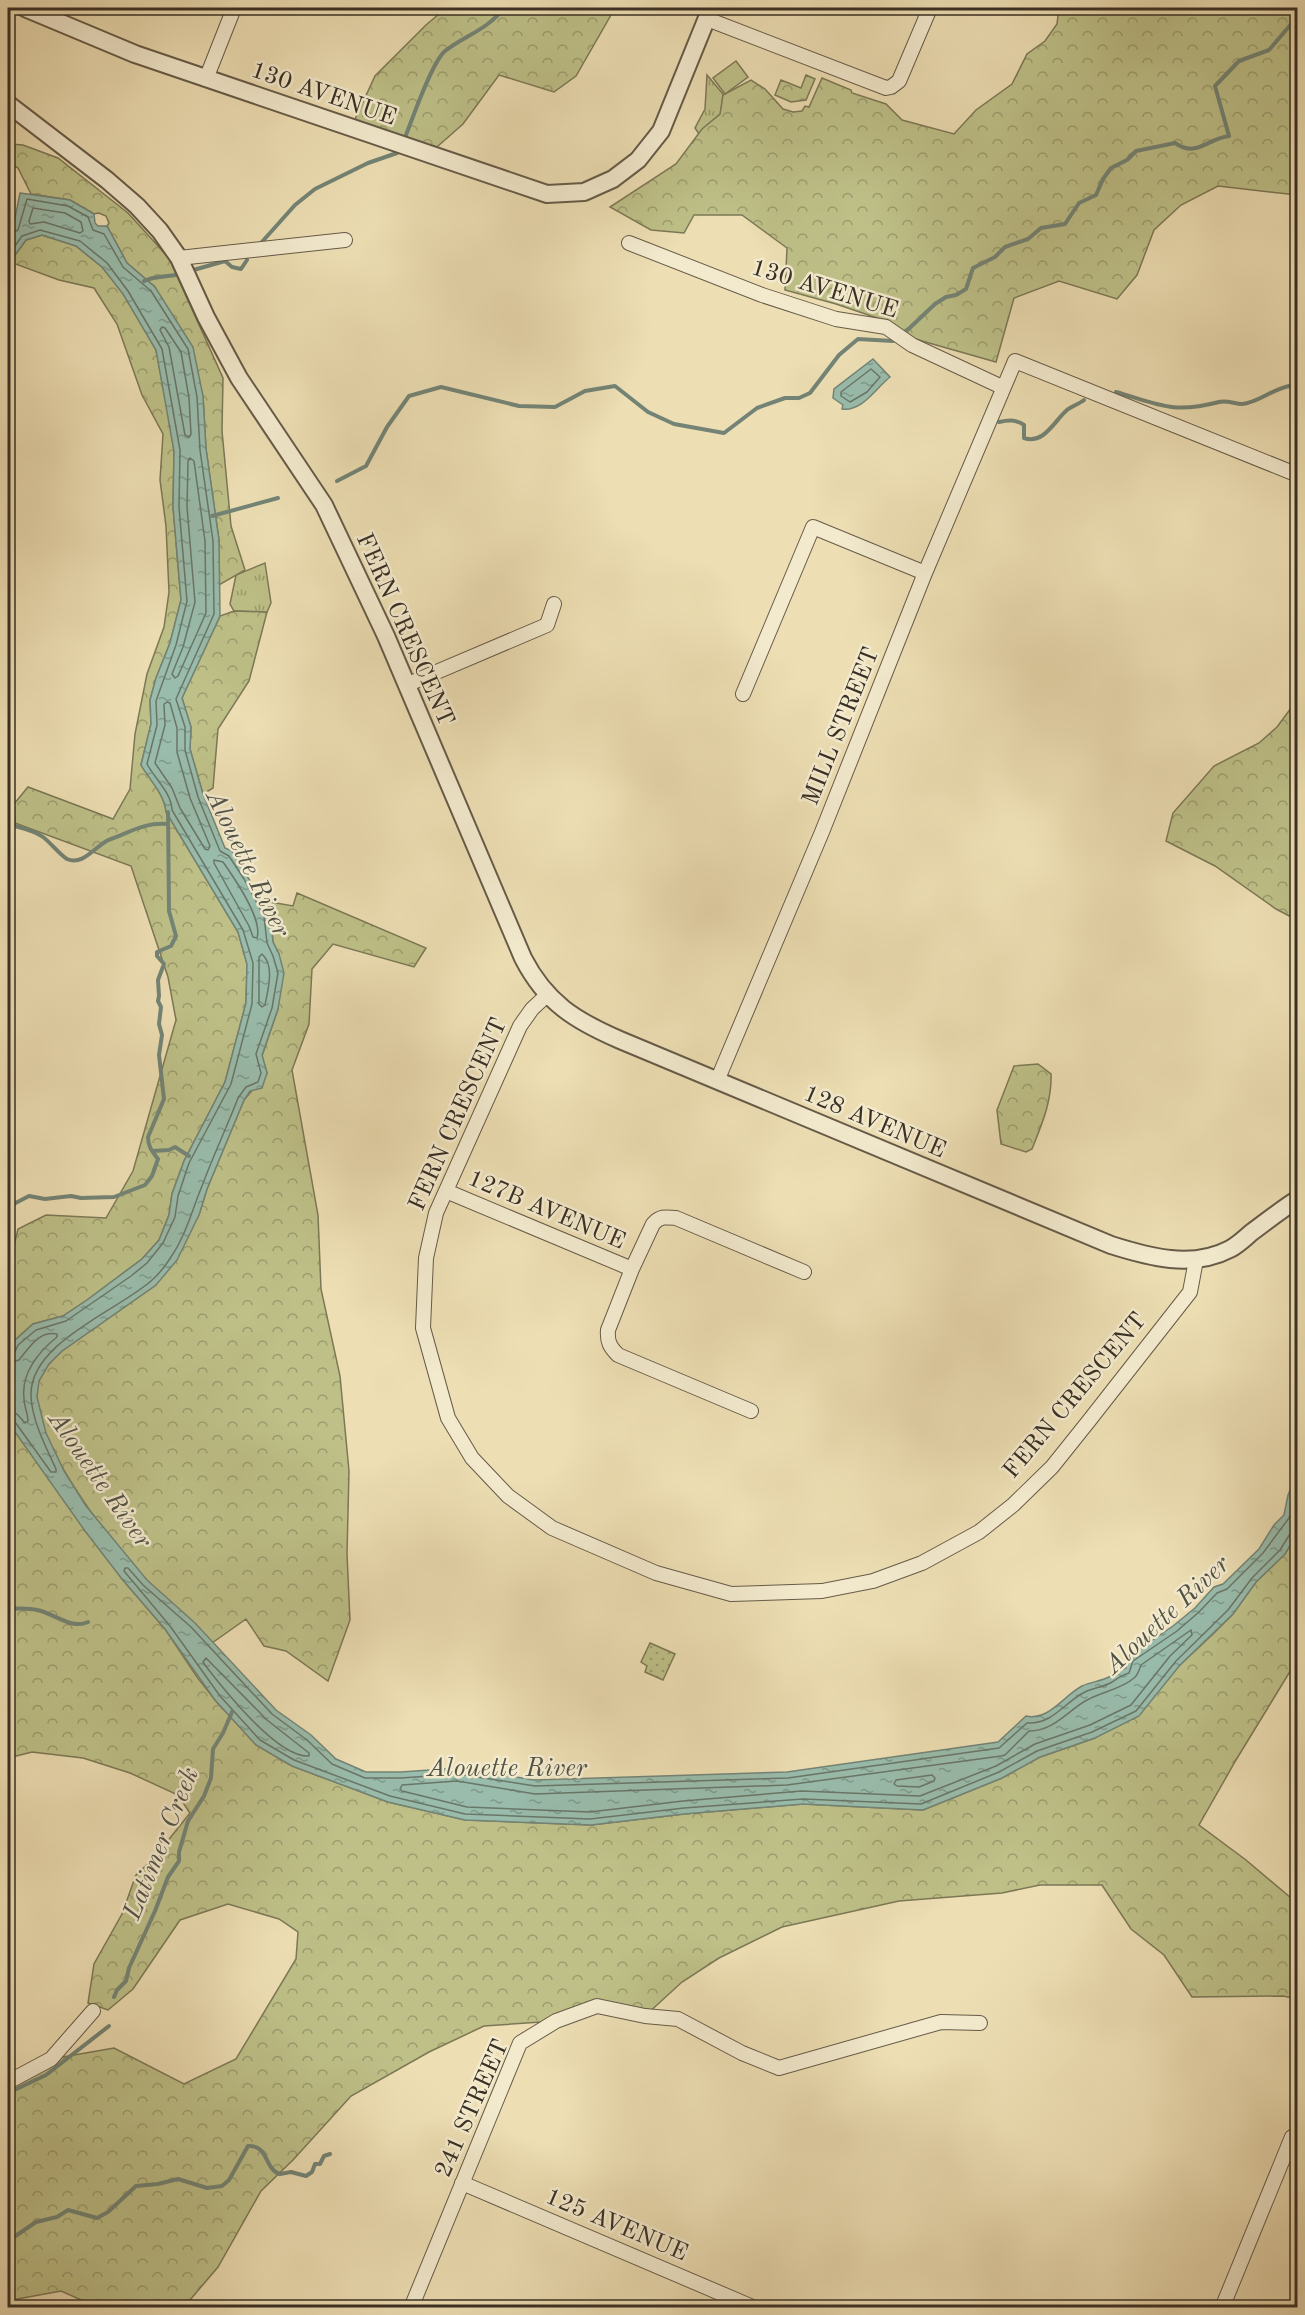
<svg xmlns="http://www.w3.org/2000/svg" width="1305" height="2315" viewBox="0 0 1305 2315" font-family="'Old Standard TT',serif">
  <defs>
    <pattern id="grass-tufts" width="24" height="20" patternUnits="userSpaceOnUse" patternTransform="scale(1.5)"><rect width="24" height="20" fill="#bec088"/><path d="M3 7l-1-3M5 7V3M7 7l1-3M15 17l-1-3M17 17v-4M19 17l1-3" fill="none" stroke="#9b9c6f"/></pattern>
    <pattern id="forest-crowns" width="20" height="18" patternUnits="userSpaceOnUse" patternTransform="scale(1.5)"><rect width="20" height="18" fill="#bec088"/><path d="M2 6a3 3 0 1 1 6 0M12 15a3 3 0 1 1 6 0" fill="none" stroke="#9b9c6f"/></pattern>
    <pattern id="garden-dots" width="8" height="8" patternUnits="userSpaceOnUse" patternTransform="scale(1.5)"><rect width="8" height="8" fill="#bec088"/><path d="M2 2h.1M6 6h.1" fill="none" stroke="#9b9c6f" stroke-width="1.8" stroke-linecap="round"/></pattern>
    <pattern id="water-ripples" width="26" height="14" patternUnits="userSpaceOnUse" patternTransform="scale(1.5)"><rect width="26" height="14" fill="#99bcac"/><path d="M2 4q2-2 4 0t4 0M15 11q2-2 4 0t4 0" fill="none" stroke="#7e998c"/></pattern>
  </defs>
  <rect width="100%" height="100%" fill="#eddeb3"/>
  <filter id="stains"><feTurbulence type="fractalNoise" baseFrequency=".00333" numOctaves="4"/><feColorMatrix values="0 0 0 0 .2 0 0 0 0 .09 0 0 0 0 .02 0 0 0 .5 -.17"/></filter>
  <radialGradient id="worn" r=".72"><stop offset=".6" stop-color="#630" stop-opacity="0"/><stop offset="1" stop-color="#630" stop-opacity=".3"/></radialGradient>
  <path fill="url(#grass-tufts)" stroke="#7c7856" stroke-width="1.5" d="M 707,75 L 723,94 L 721,114 L 699,134 L 695,128 L 705,109 Z
    M 265,563 L 271,603 L 267,612 L 234,611 L 230,604 L 236,575 Z"/>
  <path fill="url(#forest-crowns)" stroke="#7c7856" stroke-width="1.5" d="M 446,8 L 615,8 L 576,76 L 554,92 L 499,75 L 463,124 L 429,154 L 351,128 L 375,76 L 426,25 Z
    M 1059,8 L 1297,8 L 1297,195 L 1218,186 L 1181,205 L 1154,230 L 1137,275 L 1117,299 L 1059,281 L 1014,298 L 996,362 L 915,339 L 889,322 L 836,304 L 785,290 L 787,248 L 742,215 L 694,215 L 684,233 L 651,230 L 610,207 L 676,164 L 702,129 L 720,114 L 723,95 L 751,80 L 765,89 L 783,109 L 793,112 L 802,111 L 805,106 L 809,107 L 822,78 L 851,90 L 852,93 L 886,104 L 902,120 L 954,134 L 976,110 L 1012,84 L 1027,54 L 1045,41 L 1057,24 Z
    M 806,75 L 815,79 L 806,100 L 791,102 L 775,95 L 781,80 L 801,88 Z
    M 10,144 L 23,145 L 58,158 L 128,213 L 169,258 L 223,378 L 222,431 L 231,526 L 245,570 L 219,585 L 219,540 L 206,449 L 203,396 L 155,287 L 127,263 L 107,226 L 109,223 L 106,216 L 99,213 L 94,214 L 70,200 L 31,194 L 18,168 L 8,162 L 8,145 Z
    M 42,235 L 76,246 L 102,267 L 124,294 L 156,350 L 167,406 L 174,451 L 173,507 L 181,600 L 170,643 L 156,678 L 150,700 L 151,724 L 141,765 C 149,779 165,795 166,812 L 238,932 L 247,964 L 246,1003 L 225,1082 L 184,1161 L 172,1194 L 169,1215 L 159,1240 L 142,1259 L 87,1300 L 63,1316 L 33,1324 L 13,1342 L 8,1357 L 8,1270 L 18,1229 L 46,1215 L 106,1218 L 133,1171 L 176,1020 L 168,977 L 131,866 L 15,823 L 14,804 L 28,787 L 113,819 L 130,789 L 135,734 L 147,674 L 164,627 L 169,592 L 166,526 L 160,480 L 163,434 L 142,395 L 117,324 L 94,288 L 59,280 L 10,262 L 26,240 Z
    M 234,611 L 267,612 L 249,681 L 218,729 L 213,788 L 203,794 L 190,749 L 191,727 L 182,698 L 220,616 Z
    M 1297,700 L 1297,920 L 1276,909 L 1215,866 L 1166,841 L 1173,813 L 1214,766 L 1259,743 L 1277,727 Z
    M 297,893 L 426,948 L 414,967 L 333,944 L 312,969 L 309,1024 L 292,1070 L 318,1215 L 321,1289 L 340,1376 L 349,1471 L 347,1554 L 350,1620 L 328,1681 L 286,1651 L 264,1646 L 246,1619 L 212,1643 C 192,1619 168,1602 146,1580 C 111,1543 27,1437 38,1384 C 41,1370 53,1360 62,1351 L 156,1285 L 199,1215 L 207,1189 L 244,1100 L 267,1073 L 262,1056 L 278,1009 L 279,954 L 273,942 L 270,902 L 293,906 Z
    M 1038,1064 L 1051,1074 C 1052,1101 1042,1124 1032,1149 L 1026,1152 L 1001,1144 L 997,1110 L 1014,1066 Z
    M 8,1422 L 122,1579 L 165,1629 L 197,1677 L 215,1700 L 256,1745 L 292,1766 L 388,1802 L 465,1820 L 591,1825 L 684,1814 L 803,1804 L 923,1810 L 1002,1778 L 1040,1757 L 1095,1738 L 1180,1665 L 1211,1636 L 1233,1614 L 1256,1582 L 1285,1554 L 1297,1534 L 1297,1660 L 1236,1760 L 1199,1825 L 1246,1860 L 1297,1903 L 1297,1999 L 1283,1996 L 1192,1997 L 1164,1955 L 1131,1929 L 1102,1885 L 1040,1885 L 1002,1893 L 899,1901 L 782,1927 L 719,1958 L 682,1982 L 645,2016 L 599,2007 L 556,2021 L 484,2026 L 429,2052 L 351,2096 L 293,2160 L 261,2191 L 218,2267 L 184,2307 L 97,2307 L 61,2291 L 12,2300 L 8,2306 L 8,2082 L 51,2059 L 114,2048 L 184,2084 L 236,2059 L 296,1959 L 298,1932 L 279,1919 L 228,1904 L 180,1920 L 133,1989 L 108,2010 L 88,2003 L 94,1964 L 122,1914 L 136,1875 L 154,1858 L 190,1813 L 178,1795 L 130,1773 L 83,1758 L 32,1752 L 8,1758 Z"/>
  <path fill="url(#garden-dots)" stroke="#7c7856" stroke-width="1.5" d="M 650,1643 L 675,1654 L 663,1680 L 645,1672 L 647,1666 L 641,1662 Z"/>
  <path fill="#bec088" stroke="#7c7856" stroke-width="1.5" d="M 736,61 L 748,77 L 725,94 L 713,78 Z"/>
  <path fill="url(#water-ripples)" stroke="#738476" stroke-width="1.5" d="M 20,193 L 70,200 L 94,214 L 95,223 L 98,226 L 107,226 L 127,263 L 155,287 L 193,347 L 203,396 L 206,449 L 219,540 L 220,616 L 182,698 L 191,727 L 190,749 L 203,794 L 225,848 L 232,851 L 270,914 L 273,942 L 279,954 L 284,973 L 278,1009 L 262,1055 L 267,1073 L 262,1088 L 250,1091 L 244,1100 L 207,1189 L 199,1215 L 177,1260 L 156,1285 L 62,1351 L 49,1364 L 39,1381 L 37,1397 L 46,1433 L 64,1471 L 86,1506 L 147,1580 L 195,1623 L 276,1710 L 311,1735 L 336,1759 L 366,1772 L 401,1772 L 458,1768 L 535,1780 L 787,1772 L 998,1742 L 1026,1716 C 1049,1721 1063,1696 1082,1686 C 1091,1682 1101,1681 1109,1677 C 1115,1673 1119,1670 1126,1668 L 1125,1659 L 1173,1626 L 1195,1608 L 1214,1587 L 1223,1584 L 1259,1549 L 1274,1525 L 1284,1515 L 1288,1495 L 1297,1475 L 1297,1534 L 1285,1554 L 1256,1582 L 1233,1614 L 1180,1665 L 1139,1716 L 1095,1738 L 1040,1757 L 1002,1778 L 923,1810 L 803,1804 L 684,1814 L 591,1825 L 465,1820 L 388,1802 L 292,1766 L 256,1745 L 215,1700 L 165,1629 L 122,1579 L 85,1531 L 8,1422 L 8,1357 L 13,1342 L 33,1324 L 63,1316 L 87,1300 L 142,1259 L 159,1240 L 169,1215 L 172,1194 L 184,1161 L 225,1082 L 246,1003 L 247,964 L 238,932 L 166,812 C 165,795 149,779 141,765 L 151,724 L 150,700 L 156,678 L 170,643 L 181,600 L 173,507 L 174,451 L 156,350 L 123,294 L 102,267 L 76,246 L 42,235 L 26,240 L 10,262 L 8,262 L 8,230 L 13,228 Z
    M 873,359 L 890,377 C 876,388 862,412 842,409 L 843,405 L 833,398 L 834,389 Z"/>
  <g fill="none" stroke-linecap="round" stroke-linejoin="round">
    <path stroke="#697668" stroke-width="1.5" d="M 33,208 L 65,213 L 81,222 L 83,231 L 80,233 L 44,222 L 30,224 L 29,221 Z
      M 8,235 L 18,230 L 27,199 L 68,206 L 88,217 L 93,230 L 104,234 L 123,267 L 151,291 L 188,349 L 197,397 L 200,450 L 213,541 L 214,614 L 176,699 L 185,727 L 185,750 L 198,797 L 220,851 L 229,856 L 244,879 L 264,916 L 267,943 L 273,956 L 278,973 L 272,1008 L 256,1054 L 261,1073 L 258,1082 L 246,1087 L 238,1098 C 227,1127 213,1156 202,1186 C 192,1210 186,1235 171,1257 C 166,1265 158,1275 151,1281 C 117,1311 29,1343 31,1396 C 32,1421 46,1447 56,1469 L 56,1472 L 51,1472 L 15,1422 L 8,1420
      M 8,256 L 22,236 L 40,230 L 80,241 L 107,263 L 128,291 L 162,349 L 180,450 L 179,507 L 187,601 L 176,645 L 156,701 L 157,725 L 147,764 C 155,779 171,792 172,810 L 243,930 L 253,963 L 252,1004 L 231,1084 L 189,1163 L 178,1196 L 175,1217 L 163,1243 L 147,1263 L 131,1276 L 66,1321 L 36,1330 L 18,1345 L 14,1354 L 8,1356
      M 162,327 L 165,328 L 181,352 L 189,398 L 191,434 L 189,437 L 185,435 L 169,347 L 160,330 Z
      M 871,369 L 880,377 L 867,392 L 850,402 L 841,396 L 841,392 Z
      M 190,458 L 194,461 L 205,541 L 206,613 L 178,676 L 175,678 L 172,674 L 183,647 L 195,602 L 187,507 L 188,461 Z
      M 167,702 L 170,703 L 177,728 L 177,752 L 190,798 L 210,846 L 208,850 L 205,849 L 180,808 L 172,788 L 155,763 L 165,725 L 164,704 Z
      M 214,860 L 223,862 C 235,879 263,919 257,938 L 253,937 L 249,926 L 214,863 Z
      M 262,954 C 275,966 268,989 265,1005 L 262,1007 L 259,1004 L 259,957 Z
      M 8,1363 L 19,1360 C 29,1348 39,1330 57,1334 L 57,1337 C 38,1352 21,1374 24,1398 C 24,1406 28,1414 28,1421 L 25,1423 L 17,1414 L 8,1412
      M 1298,1490 L 1289,1518 L 1263,1553 L 1227,1589 L 1217,1593 L 1199,1612 L 1177,1631 L 1133,1661 L 1129,1673 C 1122,1675 1118,1678 1112,1682 C 1104,1687 1093,1688 1085,1692 C 1063,1703 1054,1724 1027,1723 L 999,1748 L 788,1778 L 535,1786 L 458,1774 L 401,1778 L 365,1778 L 332,1764 L 307,1740 L 272,1714 L 191,1627 L 143,1585 L 128,1568 L 125,1568 L 124,1571 L 170,1626 L 220,1696 L 260,1740 L 294,1760 L 390,1796 L 465,1814 L 590,1819 L 684,1808 L 803,1799 L 921,1804 L 999,1772 L 1037,1751 L 1092,1732 L 1136,1711 L 1176,1661 L 1228,1610 L 1252,1578 L 1280,1550 L 1290,1534 L 1298,1532
      M 1191,1630 L 1192,1635 L 1170,1656 L 1131,1705 L 1090,1725 L 1035,1744 L 996,1766 L 920,1796 L 802,1791 L 683,1801 L 590,1812 L 467,1807 L 402,1791 L 400,1789 L 402,1785 L 457,1781 L 535,1794 L 787,1785 L 1001,1756 L 1005,1755 L 1029,1731 C 1054,1731 1067,1711 1087,1700 C 1101,1692 1122,1689 1134,1678 C 1138,1675 1139,1670 1141,1665 Z
      M 206,1658 L 267,1720 L 309,1753 L 309,1756 C 278,1758 226,1692 208,1669 L 203,1662 Z
      M 932,1775 L 935,1778 L 934,1781 L 919,1787 L 897,1786 L 894,1784 L 896,1780 Z"/>
    <path stroke="#738476" stroke-width="4" d="M 406,135 C 413,117 432,62 445,51 C 466,35 487,30 504,8
      M 261,243 L 295,205 L 315,189 L 368,163 L 397,153
      M 190,271 L 225,261 L 232,267 L 241,269 L 247,260
      M 144,281 C 154,276 169,277 180,274
      M 1116,392 C 1160,405 1173,414 1219,402 C 1227,400 1235,404 1242,404 C 1257,403 1273,389 1289,386 L 1298,391
      M 999,422 C 1008,420 1015,419 1024,425 L 1024,438 C 1044,445 1055,420 1067,410 C 1072,406 1079,404 1084,400
      M 337,481 L 366,466 L 387,427 L 409,396 L 441,387 L 519,406 L 555,407 L 585,391 L 615,386 L 648,412 L 674,424 L 724,433 L 757,408 L 785,398 L 799,398 L 810,393 L 839,355 L 858,339 L 893,341 L 898,339 L 935,304 L 946,297 L 956,295 L 966,289 L 973,268 L 995,257 L 1005,247 L 1028,239 L 1041,228 L 1065,224 L 1079,203 L 1096,195 L 1103,179 L 1111,168 L 1127,160 L 1136,151 L 1175,143 C 1197,158 1206,139 1229,136 L 1215,86 L 1239,61 L 1269,50 L 1298,16
      M 212,516 L 278,498
      M 8,824 C 20,828 32,829 43,837 C 50,842 60,855 67,859 C 84,867 97,843 111,839 C 130,832 146,822 167,824
      M 153,1151 L 169,1150 L 175,1147 L 189,1156
      M 8,1207 L 29,1196 L 45,1199 L 71,1196 L 81,1198 L 114,1197 L 145,1185 L 152,1176 L 158,1159 C 152,1151 148,1147 148,1137 L 164,1099 L 159,1055 L 162,1035 L 159,1024 L 161,1007 L 158,1001 L 159,996 L 158,980 L 164,964 L 157,956 L 157,952 L 171,946 L 176,936 L 169,911 L 168,812
      M 8,1608 C 17,1609 28,1608 37,1610 C 54,1613 71,1630 88,1622
      M 114,1997 L 117,1990 L 126,1981 L 129,1968 L 155,1911 L 168,1877 L 179,1861 L 179,1852 L 188,1821 L 204,1796 L 211,1778 L 213,1749 L 223,1733 L 232,1712
      M 8,2093 L 46,2075 L 109,2026
      M 8,2234 L 14,2237 L 36,2222 L 57,2217 L 68,2210 L 97,2218 L 108,2212 L 136,2186 L 158,2184 L 178,2179 L 207,2188 L 222,2186 L 229,2180 L 248,2146 C 269,2145 264,2169 280,2174 L 291,2172 L 306,2176 L 312,2172 L 315,2164 L 320,2164 L 324,2156 L 330,2154"/>
    <g stroke="#665b48" stroke-width="16">
      <path id="minor" d="M 707,19 L 886,88 L 891,87 L 899,81 L 930,8
        M 206,79 L 234,8
        M 629,243 L 762,295 L 836,319 L 886,327 L 912,345 L 1002,387
        M 179,258 L 345,240
        M 406,685 L 547,625 L 554,604
        M 743,694 L 813,527 L 925,573
        M 547,995 L 532,1009 L 520,1026 L 436,1213 L 426,1258 L 423,1328 L 448,1418 L 472,1458 L 508,1496 L 552,1528 L 656,1573 L 731,1594 L 822,1591 L 873,1581 L 922,1563 L 979,1532 L 1013,1505 L 1052,1467 L 1088,1422 L 1190,1292 L 1196,1260
        M 717,1081 L 822,832 L 925,573 L 1015,361 L 1298,475
        M 446,1191 L 632,1269 L 653,1224 C 660,1216 666,1217 676,1218 L 804,1272
        M 632,1269 L 608,1330 C 607,1342 610,1347 618,1355 L 751,1411
        M 8,2082 L 51,2059 L 93,2011
        M 462,2183 L 755,2308
        M 411,2308 L 520,2043 L 556,2021 L 597,2006 L 645,2016 L 678,2019 L 742,2053 L 779,2068 L 941,2022 L 980,2023
        M 1222,2308 L 1292,2137 L 1298,2139"/>
    </g>
    <g stroke="#665b48" stroke-width="20">
      <path id="tertiary" d="M 25,8 L 135,54 L 547,194 L 584,192 L 613,179 L 638,160 L 661,131 L 711,8
        M 8,104 L 107,180 L 137,206 L 160,231 L 179,258 L 206,317 L 239,378 L 324,505 L 386,636 L 523,958 C 546,1003 576,1021 620,1040 L 1111,1245 C 1149,1257 1192,1269 1230,1249 C 1238,1245 1245,1238 1252,1232 C 1267,1221 1282,1209 1298,1199"/>
    </g>
    <use href="#minor" stroke="#f3eace" stroke-width="14"/>
    <use href="#tertiary" stroke="#f3eace" stroke-width="16"/>
  </g>
  <g text-anchor="middle" stroke-width="5" stroke-linejoin="round" paint-order="stroke">
    <g font-size="24" fill="#392f24" stroke="#f3eace">
      <text transform="translate(324 93) rotate(19)" y="8">130 AVENUE</text>
      <text transform="translate(825 288) rotate(17)" y="8">130 AVENUE</text>
      <text transform="translate(406 629) rotate(66)" y="8">FERN CRESCENT</text>
      <text transform="translate(840 726) rotate(-68)" y="8">MILL STREET</text>
      <text transform="translate(457 1114) rotate(-66)" y="8">FERN CRESCENT</text>
      <text transform="translate(875 1121) rotate(23)" y="8">128 AVENUE</text>
      <text transform="translate(547 1209) rotate(23)" y="8">127B AVENUE</text>
      <text transform="translate(1074 1395) rotate(-50)" y="8">FERN CRESCENT</text>
      <text transform="translate(471 2108) rotate(-66)" y="8">241 STREET</text>
      <text transform="translate(617 2224) rotate(23)" y="8">125 AVENUE</text>
    </g>
    <g font-size="26" font-style="italic" fill="#515246" stroke="#f3eace">
      <text transform="translate(249 863) rotate(64)" y="9">Alouette River</text>
      <text transform="translate(101 1479) rotate(55)" y="9">Alouette River</text>
      <text transform="translate(1166 1614) rotate(-43)" y="9">Alouette River</text>
      <text x="507" y="1776">Alouette River</text>
      <text transform="translate(160 1843) rotate(-68)" y="9">Latimer Creek</text>
    </g>
  </g>
  <rect width="1305" height="2315" fill="none" stroke="#eddeb3" stroke-width="30"/>
  <rect x="9" y="9" width="1287" height="2297" fill="none" stroke="#392f24" stroke-width="3"/>
  <rect x="15" y="15" width="1275" height="2285" fill="none" stroke="#392f24" stroke-width="1.5"/>
  <rect width="100%" height="100%" filter="url(#stains)"/>
  <rect width="100%" height="100%" fill="url(#worn)"/>
</svg>
